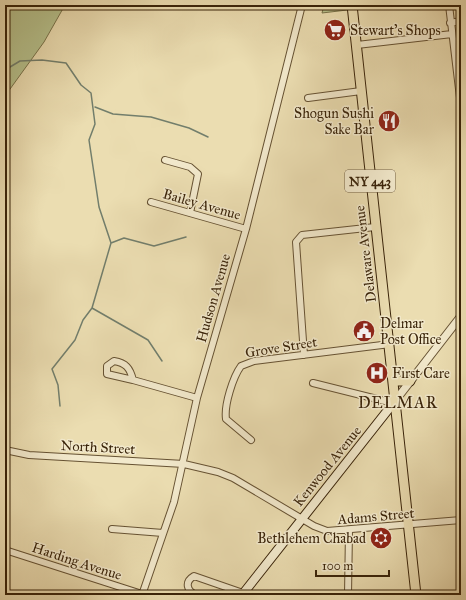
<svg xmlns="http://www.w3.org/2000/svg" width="466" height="600" viewBox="0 0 466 600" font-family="'IM FELL Great Primer',serif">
  <rect width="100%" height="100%" fill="#ebddb1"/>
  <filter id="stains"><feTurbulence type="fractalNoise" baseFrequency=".005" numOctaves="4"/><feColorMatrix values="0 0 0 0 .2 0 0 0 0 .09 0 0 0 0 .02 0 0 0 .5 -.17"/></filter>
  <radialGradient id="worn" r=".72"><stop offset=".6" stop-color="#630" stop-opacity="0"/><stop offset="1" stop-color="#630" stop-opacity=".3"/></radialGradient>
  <path fill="#b6c18c" stroke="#78724a" d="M 5,5 L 65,5 L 44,42 L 5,96 Z
    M 324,5 L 346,5 L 347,10 L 322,13 Z"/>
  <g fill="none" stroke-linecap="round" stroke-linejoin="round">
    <path stroke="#727e6c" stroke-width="1.5" d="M 5,70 L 20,61 L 42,60 L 66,63 L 81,85 L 91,93 L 95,124 L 89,140 L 99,207 L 111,243 L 92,308 L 148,340 L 162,361
      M 95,107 L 113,114 L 151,117 L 189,128 L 208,137
      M 111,243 L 124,238 L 154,246 L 186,237
      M 60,406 L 58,385 L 52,369 L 75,340 L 83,320 L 92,308"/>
    <g stroke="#665233" stroke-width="8">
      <path id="minor" d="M 449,5 L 461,106
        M 450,23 L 461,21
        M 357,45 L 452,34
        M 308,98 L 361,91
        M 165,160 L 190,167 L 198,174 L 190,213
        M 151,202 L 246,229
        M 304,355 L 296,242 L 302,235 L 375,227
        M 114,361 C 126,363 130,368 133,380 L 107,374 L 107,366 Z
        M 133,380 L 197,398
        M 313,383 L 385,401 L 395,401
        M 251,440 L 226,419 C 224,405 233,377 241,366 L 254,361 L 390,344
        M 5,450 L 29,455 L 184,464 L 218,472 L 233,478 L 314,526 L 327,531 L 461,520
        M 112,529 L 163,533
        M 5,550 L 142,594
        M 142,595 L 174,502 L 197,398 L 246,229 L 302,5
        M 196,595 C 187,591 184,582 194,576 L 243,593
        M 348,595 L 349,530"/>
    </g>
    <g stroke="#665233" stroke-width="9">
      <path id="tertiary" d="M 395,401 L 461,316"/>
    </g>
    <g stroke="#392309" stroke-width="10">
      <path id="secondary" d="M 242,595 L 395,401"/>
    </g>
    <g stroke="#392309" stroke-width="11">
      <path id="primary" d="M 352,5 L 416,595
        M 392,375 L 398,381 L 410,381"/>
    </g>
    <use href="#minor" stroke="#f2e9cc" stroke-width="6"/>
    <use href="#tertiary" stroke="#f2e9cc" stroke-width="7"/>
    <use href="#secondary" stroke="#f2e9cc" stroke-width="8"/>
    <use href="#primary" stroke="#ebddb1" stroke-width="9"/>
  </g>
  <defs>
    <g id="supermarket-disc" transform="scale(1.15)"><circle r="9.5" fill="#8f2418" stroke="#f2e9cc"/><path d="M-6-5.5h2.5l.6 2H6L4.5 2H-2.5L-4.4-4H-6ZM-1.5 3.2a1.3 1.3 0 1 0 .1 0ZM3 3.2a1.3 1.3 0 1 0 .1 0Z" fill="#fff"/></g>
    <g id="restaurant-disc" transform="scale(1.15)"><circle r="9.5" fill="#8f2418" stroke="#f2e9cc"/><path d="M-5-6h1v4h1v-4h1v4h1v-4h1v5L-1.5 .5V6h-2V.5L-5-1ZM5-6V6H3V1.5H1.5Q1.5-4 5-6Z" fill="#fff"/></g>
    <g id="civic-disc" transform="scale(1.15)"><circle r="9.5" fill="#8f2418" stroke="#f2e9cc"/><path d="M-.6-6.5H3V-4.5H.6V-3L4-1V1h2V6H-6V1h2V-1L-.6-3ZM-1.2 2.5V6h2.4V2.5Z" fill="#fff"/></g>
    <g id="hospital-disc" transform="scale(1.15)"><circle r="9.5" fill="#8f2418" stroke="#f2e9cc"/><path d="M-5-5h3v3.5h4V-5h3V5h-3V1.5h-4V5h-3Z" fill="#fff"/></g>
    <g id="synagogue-disc" transform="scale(1.15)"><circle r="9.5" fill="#8f2418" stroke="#f2e9cc"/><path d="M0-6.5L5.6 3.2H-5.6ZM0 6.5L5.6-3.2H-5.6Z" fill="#fff"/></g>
  </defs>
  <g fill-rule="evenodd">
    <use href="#supermarket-disc" x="335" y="30"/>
    <use href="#restaurant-disc" x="389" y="121"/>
    <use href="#civic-disc" x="364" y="331"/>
    <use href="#hospital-disc" x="377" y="373"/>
    <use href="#synagogue-disc" x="381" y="538"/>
  </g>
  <g text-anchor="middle" stroke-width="3" stroke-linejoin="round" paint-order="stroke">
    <rect fill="#f2e9cc" stroke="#705e44" stroke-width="1" x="345" y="170" width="50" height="22" rx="3"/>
    <g font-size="13" font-weight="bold" fill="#392309">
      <text x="370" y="186">NY 443</text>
    </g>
    <g font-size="14" fill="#392309" stroke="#f2e9cc" text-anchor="start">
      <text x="350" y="35">Stewart's Shops</text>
      <text x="374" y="118" text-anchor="end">Shogun Sushi<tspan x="374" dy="16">Sake Bar</tspan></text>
      <text x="380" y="328">Delmar<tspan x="380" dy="16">Post Office</tspan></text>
      <text x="392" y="378">First Care</text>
      <text x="366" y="543" text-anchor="end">Bethlehem Chabad</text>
    </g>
    <g font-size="14" fill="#392309" stroke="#f2e9cc">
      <text transform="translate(202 204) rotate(16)" y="5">Bailey Avenue</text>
      <text transform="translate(365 254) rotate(-97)" y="5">Delaware Avenue</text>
      <text transform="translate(213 298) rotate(-74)" y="5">Hudson Avenue</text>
      <text transform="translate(281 347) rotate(-9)" y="5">Grove Street</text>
      <text transform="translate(98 447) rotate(3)" y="5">North Street</text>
      <text transform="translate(327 466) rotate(-51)" y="5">Kenwood Avenue</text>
      <text transform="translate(376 516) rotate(-5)" y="5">Adams Street</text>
      <text transform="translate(77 561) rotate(18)" y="5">Harding Avenue</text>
    </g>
    <g font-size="16" letter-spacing="1" fill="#392309" stroke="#f2e9cc">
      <text x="398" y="408">DELMAR</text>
    </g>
  </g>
  <rect width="466" height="600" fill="none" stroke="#ebddb1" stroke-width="20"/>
  <rect x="6" y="6" width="454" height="588" fill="none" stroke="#392309" stroke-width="2"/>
  <rect x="10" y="10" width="446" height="580" fill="none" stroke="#392309"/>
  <path d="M316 570v6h73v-6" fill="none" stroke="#392309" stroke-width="2"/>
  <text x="322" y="570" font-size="12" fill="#392309" stroke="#f2e9cc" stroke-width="3" paint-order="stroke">100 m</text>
  <rect width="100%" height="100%" filter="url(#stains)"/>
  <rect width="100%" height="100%" fill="url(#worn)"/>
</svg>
